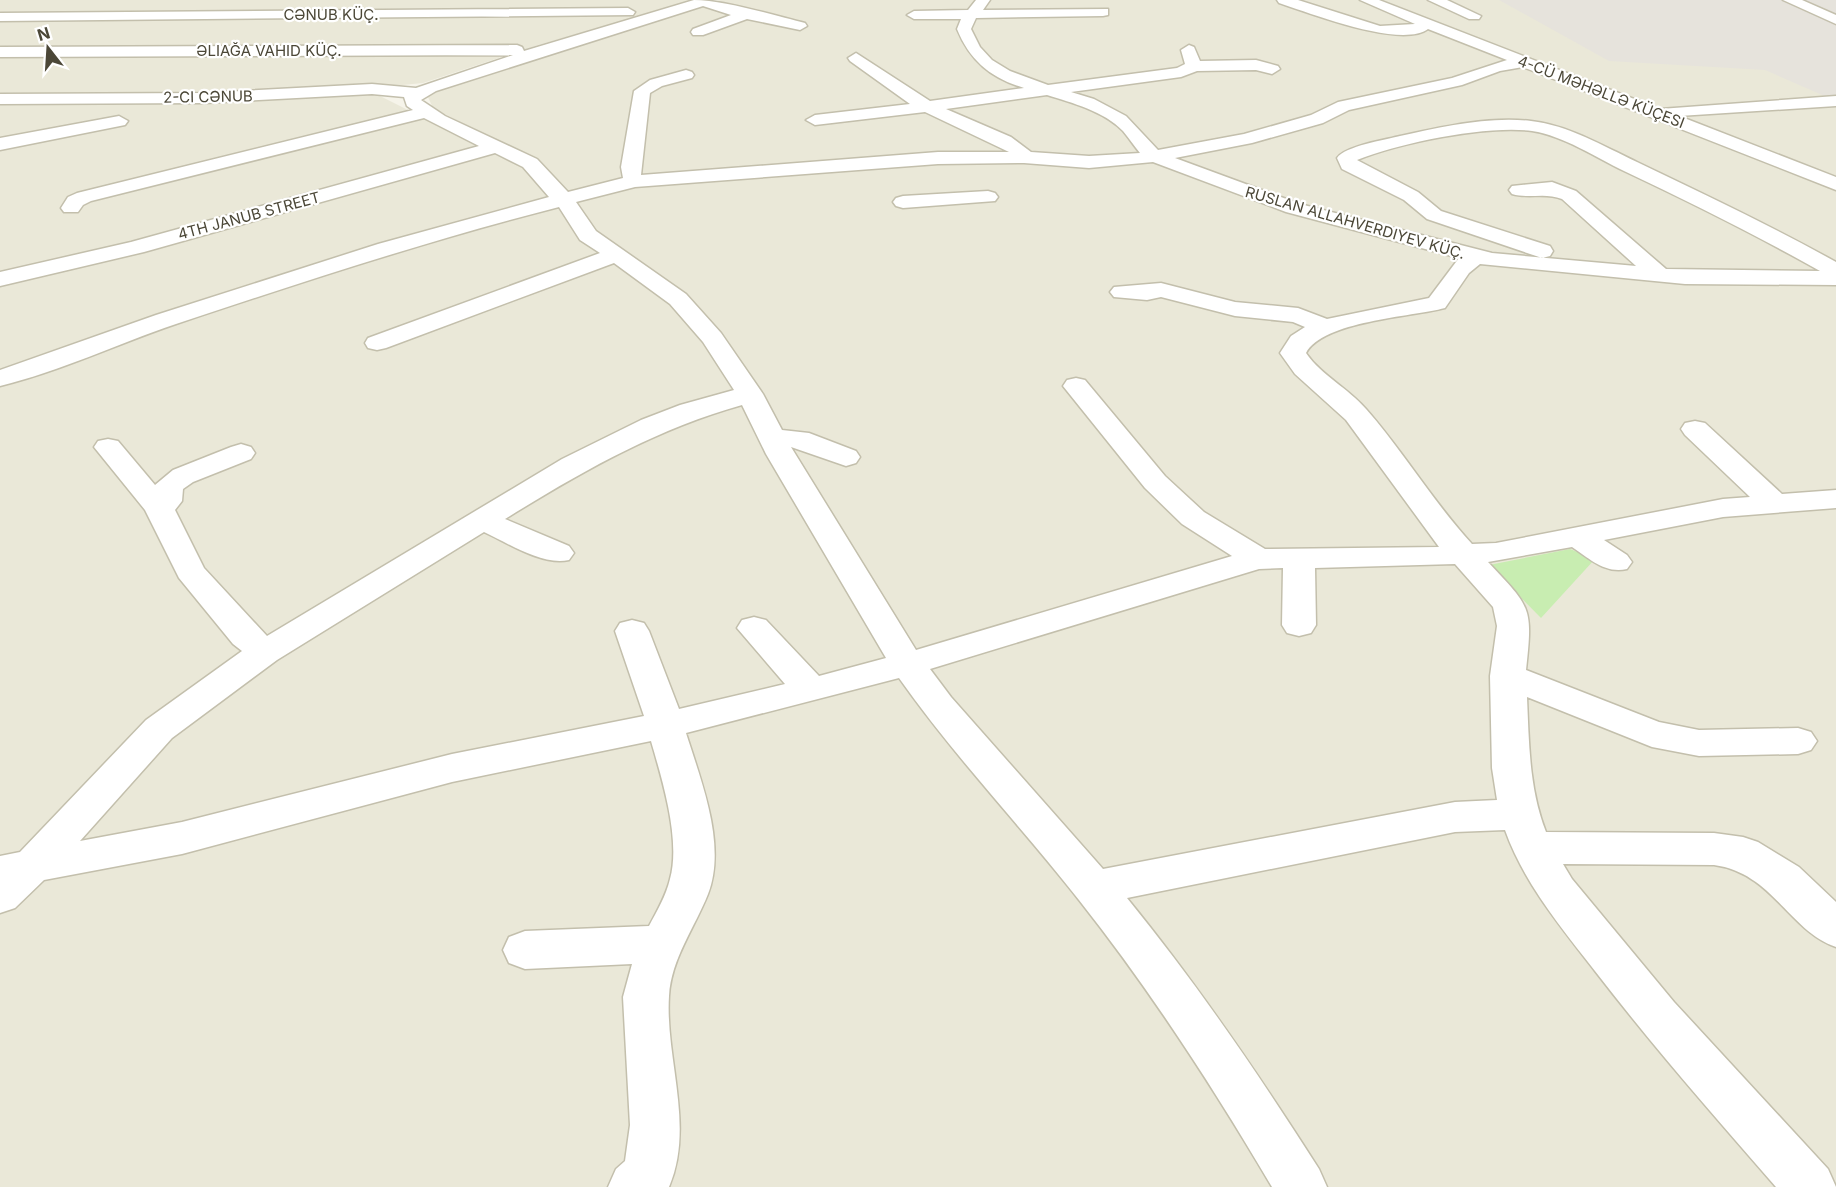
<svg xmlns="http://www.w3.org/2000/svg" width="1836" height="1187" viewBox="0 0 1836 1187" font-family="Inter,sans-serif">
  <rect width="100%" height="100%" fill="#f6f4ea"/>
  <path fill="#eae8d8" d="M 0,0 L 698,0 L 538,45 L 423,83 L 382,87 L 376,94 L 484,148 L 120,247 L 0,274 Z
    M 720,0 L 1836,0 L 1836,1187 L 0,1187 L 0,284 L 126,256 L 513,149 L 433,108 L 427,95 L 439,88 L 556,50 Z"/>
  <path fill="#e6e3dc" d="M 1499,0 L 1836,0 L 1836,101 L 1765,70 L 1609,61 Z"/>
  <path fill="#c8edb1" d="M 1570,549 L 1595,559 L 1541,618 L 1489,565 Z"/>
  <g fill="none" stroke-linecap="round" stroke-linejoin="round">
    <g stroke="#c3bfac" stroke-width="3">
      <path id="minor" d="M 694,0 C 723,0 773,15 805,23 L 807,26 L 800,30 L 747,19 L 703,35 L 693,35 L 691,32 L 693,29 L 731,15 L 703,6 L 436,91 L 421,100 L 445,116 L 537,159 L 568,192 L 623,178 L 621,167 L 634,91 L 650,80 L 686,70 L 692,72 L 694,75 L 692,78 L 662,86 L 650,93 L 641,175 L 938,152 L 1009,152 L 925,112 L 815,125 L 806,120 L 815,115 L 910,104 L 850,61 L 848,58 L 856,53 L 930,101 L 1024,88 C 991,78 970,61 957,29 L 961,19 L 914,19 L 907,15 L 914,11 L 968,10 L 976,0 L 990,0 L 983,10 L 1108,9 L 1108,15 L 1103,16 L 976,18 L 971,29 L 980,47 L 992,60 L 1010,71 L 1048,85 L 1177,68 L 1185,64 L 1181,50 L 1189,45 L 1194,47 L 1200,61 L 1256,60 L 1278,66 L 1280,69 L 1272,74 L 1256,70 L 1197,71 L 1181,77 L 1071,92 L 1094,99 L 1126,116 L 1158,150 L 1244,134 L 1311,115 L 1338,102 L 1452,78 L 1507,60 L 1428,29 C 1401,49 1310,13 1279,3 L 1277,0 L 1298,0 L 1380,26 L 1415,24 L 1360,0 L 1379,0 L 1660,109 L 1836,96 L 1836,106 L 1679,116 L 1836,177 L 1836,190 L 1523,67 L 1500,71 L 1462,85 L 1349,110 L 1323,123 L 1252,143 L 1175,158 L 1300,204 L 1492,253 L 1636,266 L 1562,199 C 1545,192 1529,199 1512,194 L 1509,190 L 1512,186 L 1552,182 L 1576,191 L 1666,269 L 1820,271 C 1756,235 1690,202 1624,171 C 1595,157 1564,136 1532,131 C 1486,125 1400,143 1357,160 L 1418,192 L 1441,211 L 1550,246 L 1553,251 L 1550,256 L 1542,258 L 1427,219 L 1404,200 L 1342,169 L 1337,158 C 1345,146 1385,140 1400,136 C 1441,127 1489,116 1531,121 C 1568,125 1603,146 1637,162 C 1704,194 1771,226 1836,262 L 1836,285 L 1685,284 L 1480,264 L 1469,273 L 1445,308 C 1411,317 1323,321 1306,353 C 1322,376 1348,388 1366,409 C 1404,452 1433,502 1472,544 L 1496,543 L 1723,499 L 1750,497 L 1685,435 L 1681,429 L 1685,423 L 1695,421 L 1705,423 L 1782,494 L 1836,490 L 1836,508 L 1723,517 L 1604,540 L 1627,555 L 1632,562 L 1627,569 C 1605,574 1590,559 1572,547 L 1488,562 C 1531,608 1533,606 1526,670 L 1659,722 L 1699,730 L 1798,728 L 1811,732 L 1817,741 L 1811,750 L 1798,754 L 1699,756 L 1652,747 L 1527,697 C 1529,743 1529,789 1546,832 L 1714,833 L 1743,837 L 1758,842 L 1799,867 L 1836,902 L 1836,947 C 1789,931 1773,873 1714,865 L 1563,864 L 1572,879 L 1674,1002 L 1828,1169 L 1836,1187 L 1776,1187 C 1714,1116 1652,1045 1595,971 C 1560,926 1524,883 1505,830 L 1455,832 L 1127,898 C 1198,985 1259,1075 1319,1169 L 1327,1187 L 1272,1187 C 1213,1087 1151,991 1079,900 C 1020,825 954,756 899,678 L 686,733 C 701,781 727,845 708,894 C 695,927 671,959 669,996 C 665,1059 695,1126 669,1187 L 608,1187 L 616,1169 L 625,1161 L 630,1125 L 623,997 L 632,964 L 525,969 L 509,963 L 503,950 L 509,937 L 525,931 L 649,926 C 657,911 666,896 670,879 C 681,840 662,779 651,741 L 452,782 L 182,854 L 44,880 L 15,908 L 0,913 L 0,856 L 20,852 L 146,720 L 242,651 L 233,644 L 179,578 L 145,510 L 94,447 L 98,441 L 108,439 L 118,441 L 155,485 L 173,470 L 231,447 L 241,444 L 251,447 L 255,453 L 251,459 L 193,482 L 183,489 L 182,501 L 175,510 L 204,568 L 267,636 L 562,459 L 641,420 L 680,405 L 734,390 L 703,342 L 670,304 L 614,263 L 386,348 L 377,350 L 368,348 L 365,343 L 368,338 L 600,253 L 580,240 L 559,207 C 430,240 302,282 176,324 C 117,344 61,371 0,386 L 0,370 L 156,315 L 378,244 L 549,197 L 523,167 L 495,153 L 144,252 L 0,286 L 0,272 L 131,242 L 479,146 L 424,118 L 91,201 L 83,205 L 78,212 L 64,212 L 61,208 L 68,197 L 77,193 L 413,110 L 407,106 L 404,97 L 372,94 L 205,103 L 0,104 L 0,94 L 205,93 L 372,84 L 416,88 L 513,55 L 0,57 L 0,47 L 517,45 L 522,47 L 524,51 ZM 1047,95 C 1072,103 1104,111 1123,131 C 1129,138 1134,146 1140,153 L 1089,156 L 1031,152 L 1011,137 L 946,109 ZM 1153,162 L 1286,212 L 1459,258 L 1429,298 L 1327,319 L 1298,308 L 1235,302 L 1161,283 L 1114,287 L 1110,292 L 1114,297 L 1147,300 L 1161,297 L 1235,316 L 1293,322 L 1305,327 L 1291,336 L 1280,353 L 1295,374 L 1346,420 L 1439,547 L 1265,549 L 1204,512 L 1165,476 L 1085,380 L 1076,378 L 1067,380 L 1063,386 L 1145,488 L 1182,524 L 1232,556 L 916,650 L 791,447 L 846,466 L 856,463 L 860,457 L 856,451 L 809,433 L 782,430 L 763,394 L 721,333 L 686,294 L 596,231 L 576,202 L 635,187 L 938,164 L 1024,163 L 1089,168 ZM 742,405 L 766,454 L 886,658 L 819,676 L 766,620 L 754,617 L 742,620 L 737,628 L 785,684 L 679,709 L 649,631 L 644,623 L 632,620 L 620,623 L 615,631 L 644,716 L 452,754 L 182,822 L 80,841 L 172,738 L 277,660 L 484,532 C 508,543 542,566 569,560 L 574,553 L 569,546 L 505,519 C 581,472 656,429 742,405 ZM 1455,564 L 1493,607 L 1497,626 L 1490,676 L 1492,768 L 1497,800 L 1455,802 L 1103,869 L 951,697 L 930,669 L 1259,569 L 1283,568 L 1282,625 L 1287,633 L 1299,636 L 1311,633 L 1316,625 L 1315,568 Z
        M 1428,0 L 1447,0 L 1481,16 L 1479,19 L 1469,19 Z
        M 1783,0 L 1802,0 L 1836,15 L 1836,24 Z
        M 628,8 L 635,12 L 633,15 L 0,21 L 0,13 Z
        M 119,116 L 128,121 L 125,125 L 0,150 L 0,138 Z
        M 988,191 L 995,193 L 998,197 L 995,201 L 903,208 L 896,206 L 893,202 L 896,198 L 903,196 Z"/>
    </g>
    <use href="#minor" fill="#fff" fill-rule="evenodd"/>
  </g>
  <g text-anchor="middle" stroke-width="4.5" stroke-linejoin="round" paint-order="stroke">
    <g font-size="15" fill="#4b4737" stroke="#fff">
      <text x="331" y="20">CƏNUB KÜÇ.</text>
      <text x="269" y="56">ƏLIAĞA VAHID KÜÇ.</text>
      <text transform="translate(1601 92) rotate(21)" y="5">4-CÜ MƏHƏLLƏ KÜÇESI</text>
      <text transform="translate(208 97) rotate(-1)" y="5">2-CI CƏNUB</text>
      <text transform="translate(249 216) rotate(-15)" y="5">4TH JANUB STREET</text>
      <text transform="translate(1355 223) rotate(16)" y="5">RUSLAN ALLAHVERDIYEV KÜÇ.</text>
    </g>
  </g>
  <g transform="translate(48 48) rotate(343)" stroke="#ffffff" stroke-width="4.5" paint-order="stroke">
  <path d="M0-4.5L10 22L0 15L-10 22Z" fill="#4b4737"/>
  <text y="-9" font-size="16" font-weight="bold" text-anchor="middle" fill="#4b4737">N</text>
  </g>
</svg>
